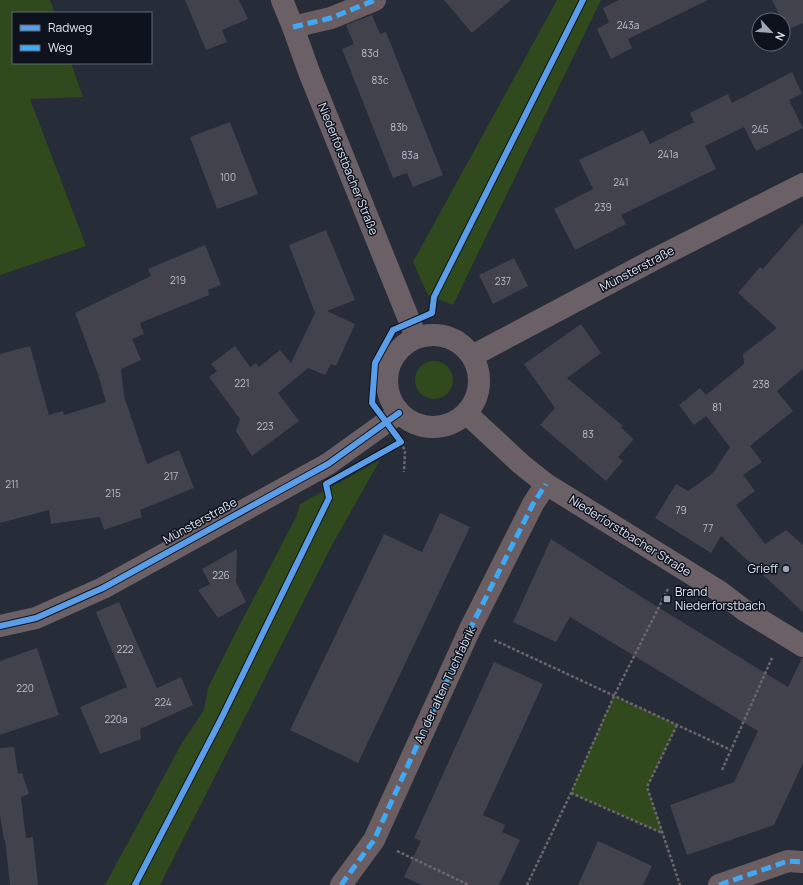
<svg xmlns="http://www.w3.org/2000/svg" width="803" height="885" viewBox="0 0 803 885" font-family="Manrope,sans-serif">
  <rect width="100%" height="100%" fill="#262c38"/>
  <path fill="#304a1d" d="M 0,0 L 50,0 L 55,13 L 13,13 L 13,63 L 71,63 L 83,97 L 30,99 L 86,246 L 0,275 Z
    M 557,0 L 601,0 L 453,305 L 428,295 L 413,262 Z
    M415 380a19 19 0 1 1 38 0a19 19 0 1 1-38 0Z
    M 380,460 L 332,545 L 160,885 L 105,885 L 182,743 L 204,710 L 208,688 L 233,638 L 297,515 L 300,504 Z
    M 614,696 L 677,725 L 647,787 L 663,833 L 571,793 Z"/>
  <path fill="#42424d" d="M 185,0 L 239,0 L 248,19 L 222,30 L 227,42 L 206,50 Z
    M 444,0 L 511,0 L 472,33 Z
    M 619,0 L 708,0 L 628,39 L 632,48 L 611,59 L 597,29 L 609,22 L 603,8 Z
    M 772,0 L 803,0 L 803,23 L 787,30 Z
    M 372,15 L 380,34 L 386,32 L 443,175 L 413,187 L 407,173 L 393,178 L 342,49 L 354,44 L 346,25 Z
    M 792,72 L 802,94 L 789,100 L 803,128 L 756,151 L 744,127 L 705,146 L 716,169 L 621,215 L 626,224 L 575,250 L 554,209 L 593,189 L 579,160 L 643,130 L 650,144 L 694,122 L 690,113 L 728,94 L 732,103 Z
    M 230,122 L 258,194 L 217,209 L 190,137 Z
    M 803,223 L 803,369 L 777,391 L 793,411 L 750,446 L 762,462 L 743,475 L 755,491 L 736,505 L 765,544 L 786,530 L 803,545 L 803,612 L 721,536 L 711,553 L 655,518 L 676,484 L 688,491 L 713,473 L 730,447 L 706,416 L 694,425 L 679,405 L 700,388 L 706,395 L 744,364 L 743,354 L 777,328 L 738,293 L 760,267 L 763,269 Z
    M 326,230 L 355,300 L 327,311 L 355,324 L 336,366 L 331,364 L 325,375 L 308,368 L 278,393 L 299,421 L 252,456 L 236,431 L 240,419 L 209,377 L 217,371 L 211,364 L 235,346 L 250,367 L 256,363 L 259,367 L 280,350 L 291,363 L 315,313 L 289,245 Z
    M 205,245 L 221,285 L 208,290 L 209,295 L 140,323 L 144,334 L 132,339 L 141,360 L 121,369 L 124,396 L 147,464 L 179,450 L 194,488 L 140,510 L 142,517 L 104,530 L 100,517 L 51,524 L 49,510 L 0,523 L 0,354 L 30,346 L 49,415 L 63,411 L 64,415 L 106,402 L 98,374 L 75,313 L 151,276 L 148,269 Z
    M 514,258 L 528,286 L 493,304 L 479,275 Z
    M 581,324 L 601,353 L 567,378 L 623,426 L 621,428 L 634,439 L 618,457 L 623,461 L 606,481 L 540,425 L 555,408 L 524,364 Z
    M 440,513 L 470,527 L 358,763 L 290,730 L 384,534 L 422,552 Z
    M 551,539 L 640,596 L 788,687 L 802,658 L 803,658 L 803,763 L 774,825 L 687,855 L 670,805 L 734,782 L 758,731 L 570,617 L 556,642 L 513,622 Z
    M 237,549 L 236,582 L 246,602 L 218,618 L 198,590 L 210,584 L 202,569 Z
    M 119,602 L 157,688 L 181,677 L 193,705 L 140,729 L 141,739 L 100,754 L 80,707 L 127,687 L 96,612 Z
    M 37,648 L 59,715 L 0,735 L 0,661 Z
    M 494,662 L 543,684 L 483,815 L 505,825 L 502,832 L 520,840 L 499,885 L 422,885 L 404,877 L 421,841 L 414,838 Z
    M 14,747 L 18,774 L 22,773 L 29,794 L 21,797 L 26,838 L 33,837 L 38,885 L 10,885 L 5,840 L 4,840 L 0,815 L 0,748 Z
    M 598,841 L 652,866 L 643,885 L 578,885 Z"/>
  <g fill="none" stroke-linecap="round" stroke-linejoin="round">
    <path stroke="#6c666c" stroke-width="2.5" stroke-dasharray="3 2" stroke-linecap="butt" d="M 372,400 L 375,363 L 388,338
      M 401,442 L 405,451 L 404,472
      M 494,640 L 731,750
      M 677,725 L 647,787 L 680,885
      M 722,770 L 772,658
      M 571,793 L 662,833
      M 397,851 L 469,885
      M 527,885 L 571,793 L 614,696 L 668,589"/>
    <path stroke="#6a5e63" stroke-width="22" d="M 293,27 L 331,18 L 375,0
      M 341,885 L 374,840 L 470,629 L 533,504 L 546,484
      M 719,885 L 788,861 L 802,862"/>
    <path stroke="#6c6067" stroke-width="22" d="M 282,0 L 293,27 L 309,72 L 416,337
      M387 381a46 46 0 1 1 92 0a46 46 0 1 1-92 0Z
      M 472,356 L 653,260 L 803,184
      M 466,413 L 521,464 L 546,484 L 719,591 L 744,610 L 803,646
      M 0,626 L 36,618 L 103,588 L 328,464 L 399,413"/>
    <path stroke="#3fa9f5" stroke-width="5" stroke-dasharray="10 5" stroke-linecap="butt" d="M 293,27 L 331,18 L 375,0
      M 341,885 L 374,840 L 470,629 L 533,504 L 546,484
      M 719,885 L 788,861 L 802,862"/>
    <g stroke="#0d121c" stroke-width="8">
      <path id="cycleway" d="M 0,626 L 36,618 L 103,588 L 328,464 L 399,413
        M 135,885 L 220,721 L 329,498 L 326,484 L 401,442 L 372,403 L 375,363 L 393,330 L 432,313 L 434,297 L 583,0"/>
    </g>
    <use href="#cycleway" stroke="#5a9eea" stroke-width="6"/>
  </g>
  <g fill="#9fa6b4" stroke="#0d121c" stroke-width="1.5">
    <circle cx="786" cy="569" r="4"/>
    <rect x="663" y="595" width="8" height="8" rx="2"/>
  </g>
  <g text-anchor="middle" stroke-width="3" stroke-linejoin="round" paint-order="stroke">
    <g font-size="10" fill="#b8becc">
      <text x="628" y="29">243a</text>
      <text x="370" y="57">83d</text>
      <text x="380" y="84">83c</text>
      <text x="399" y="131">83b</text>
      <text x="760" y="133">245</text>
      <text x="668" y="158">241a</text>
      <text x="410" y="159">83a</text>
      <text x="228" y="181">100</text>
      <text x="621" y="186">241</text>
      <text x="603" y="211">239</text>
      <text x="178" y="284">219</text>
      <text x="503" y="285">237</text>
      <text x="242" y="387">221</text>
      <text x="761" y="388">238</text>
      <text x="717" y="411">81</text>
      <text x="265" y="430">223</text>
      <text x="588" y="438">83</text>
      <text x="171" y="480">217</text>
      <text x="12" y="488">211</text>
      <text x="113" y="497">215</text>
      <text x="681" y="514">79</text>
      <text x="708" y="532">77</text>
      <text x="221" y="579">226</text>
      <text x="125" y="653">222</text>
      <text x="25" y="692">220</text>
      <text x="163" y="706">224</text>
      <text x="116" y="723">220a</text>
    </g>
    <g font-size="12" fill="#e0e8f7" stroke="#0d121c">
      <text transform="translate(348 169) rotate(68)" y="4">Niederforstbacher Straße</text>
      <text transform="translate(637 269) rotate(-28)" y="4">Münsterstraße</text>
      <text transform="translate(200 521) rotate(-29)" y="4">Münsterstraße</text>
      <text transform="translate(630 536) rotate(32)" y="4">Niederforstbacher Straße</text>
      <text transform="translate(445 685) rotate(-65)" y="4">An der alten Tuchfabrik</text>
    </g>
    <g font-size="12" fill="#e0e8f7" stroke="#0d121c" text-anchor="end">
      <text x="778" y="573">Grieff</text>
      <text x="675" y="596" text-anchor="start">Brand<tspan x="675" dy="14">Niederforstbach</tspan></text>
    </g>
  </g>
  <rect x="12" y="12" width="140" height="52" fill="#0d121c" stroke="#616874"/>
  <rect x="20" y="25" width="20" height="6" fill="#5a9eea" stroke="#616874"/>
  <text x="48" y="32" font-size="12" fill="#e0e8f7">Radweg</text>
  <rect x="20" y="45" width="20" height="6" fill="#3fa9f5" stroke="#616874"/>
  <text x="48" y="52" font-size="12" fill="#e0e8f7">Weg</text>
  <g transform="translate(771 32) rotate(116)"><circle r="19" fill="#0d121c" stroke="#616874"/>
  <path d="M0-3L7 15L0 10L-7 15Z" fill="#9fa6b4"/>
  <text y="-6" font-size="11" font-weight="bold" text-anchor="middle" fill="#e0e8f7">N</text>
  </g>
</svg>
